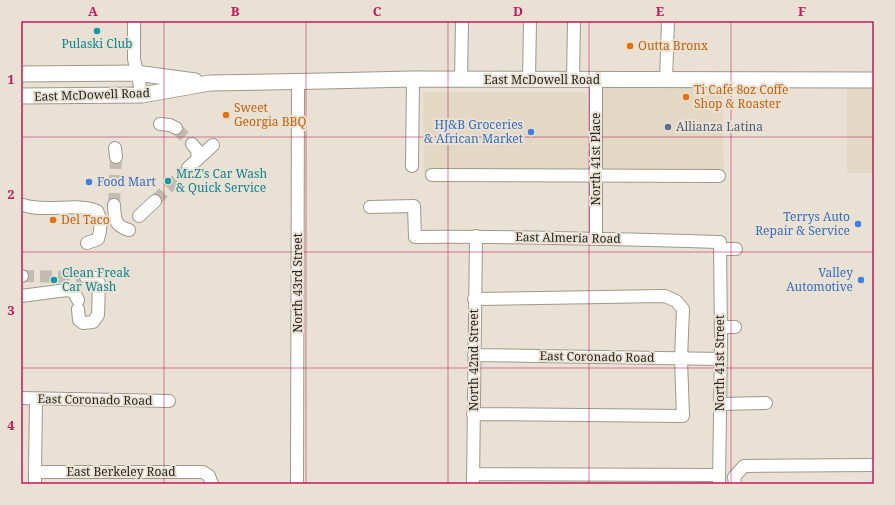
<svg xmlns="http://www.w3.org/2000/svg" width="895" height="505" viewBox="0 0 895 505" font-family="'Noto Serif',serif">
  <rect width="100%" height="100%" fill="#e9e2d4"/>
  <path fill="#e2d8c3" d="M 596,80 L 722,80 L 724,181 L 596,181 Z
    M 847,80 L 874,80 L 874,173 L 847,173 Z
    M 423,92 L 582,92 L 587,95 L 588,172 L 424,174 Z"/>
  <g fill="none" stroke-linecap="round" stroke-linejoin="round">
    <path stroke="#c2bcb0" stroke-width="12" stroke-dasharray="12 6" stroke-linecap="butt" d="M 176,128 L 192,144
      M 155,201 L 188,168
      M 114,205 L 116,157
      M 22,276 L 86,277"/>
    <g stroke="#9e988b" stroke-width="14">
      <path id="minor" d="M 134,21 L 134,59 L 142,95
        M 461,80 L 462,21
        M 529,80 L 530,21
        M 573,80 L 574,21
        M 596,80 L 596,237
        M 666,80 L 668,21
        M 160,124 L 170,125 L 176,128
        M 192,144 L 197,150 L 198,159
        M 115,148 L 116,157
        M 412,166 L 413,79
        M 188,168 L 213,145
        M 432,175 L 719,176
        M 23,205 C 47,213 76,202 97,211 C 102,220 101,230 98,239 L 87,243
        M 114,205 C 115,220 114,225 129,230
        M 370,207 L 414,206 L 415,237 C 517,236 618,239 720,242 L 721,340 L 719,484
        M 139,216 L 155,201
        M 720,249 L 736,249
        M 21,276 L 22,276
        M 21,296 L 67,290 L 74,292 L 78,300
        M 78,309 L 79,320 L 83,323 L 93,322 L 98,315 L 99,283 L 95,278 L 86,277
        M 721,327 L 735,327
        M 474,355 L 721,359
        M 21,398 L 169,401
        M 720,404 L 766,403
        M 473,414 L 683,416 L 681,359 L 683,309 L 676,301 L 665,296 L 474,299
        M 35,472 L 36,399
        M 473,474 L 719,475
        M 35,484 L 35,472 L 203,472 L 209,476 L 212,484
        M 297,484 L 298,81
        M 473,484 L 476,236
        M 735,484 L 734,477 L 744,466 L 874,465"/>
    </g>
    <g stroke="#9e988b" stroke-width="17">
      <path id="major" d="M 21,74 L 136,73 L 195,81
        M 21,96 L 142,95 L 210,83 L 324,81 L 413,79 L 874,80"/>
    </g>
    <use href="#minor" stroke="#fff" stroke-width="12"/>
    <use href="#major" stroke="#fff" stroke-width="15"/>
  </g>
  <path fill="none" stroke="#c2185b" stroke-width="1" stroke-opacity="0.55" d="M 164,21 L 164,484M 306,21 L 306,484M 448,21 L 448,484M 589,21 L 589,484M 731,21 L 731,484M 21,137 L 874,137M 21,252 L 874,252M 21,368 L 874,368"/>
  <g fill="#0f9aa8" stroke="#e9e2d4" stroke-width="1.5">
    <circle cx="97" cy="31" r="4"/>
    <circle cx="168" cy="181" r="4"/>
    <circle cx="54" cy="280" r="4"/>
  </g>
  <g fill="#e8710a" stroke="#e9e2d4" stroke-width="1.5">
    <circle cx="630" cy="46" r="4"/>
    <circle cx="686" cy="97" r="4"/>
    <circle cx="226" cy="115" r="4"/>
    <circle cx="53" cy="220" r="4"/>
  </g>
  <circle fill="#5c6f8a" stroke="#e9e2d4" stroke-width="1.5" cx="668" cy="127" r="4"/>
  <g fill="#3f7fe0" stroke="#e9e2d4" stroke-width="1.5">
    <circle cx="531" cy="132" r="4"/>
    <circle cx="89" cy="182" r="4"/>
    <circle cx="858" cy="224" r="4"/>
    <circle cx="861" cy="280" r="4"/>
  </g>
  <g text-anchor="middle" stroke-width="4" stroke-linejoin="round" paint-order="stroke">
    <g font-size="12" fill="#0d838f" stroke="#e9e2d4" text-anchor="start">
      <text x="97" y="48" text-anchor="middle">Pulaski Club</text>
      <text x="176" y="178">Mr.Z's Car Wash<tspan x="176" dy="14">&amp; Quick Service</tspan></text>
      <text x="62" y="277">Clean Freak<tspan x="62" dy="14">Car Wash</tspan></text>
    </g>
    <g font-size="12" fill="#c56008" stroke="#e9e2d4" text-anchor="start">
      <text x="638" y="50">Outta Bronx</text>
      <text x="694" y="94">Ti Café 8oz Coffe<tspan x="694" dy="14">Shop &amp; Roaster</tspan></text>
      <text x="234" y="112">Sweet<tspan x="234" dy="14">Georgia BBQ</tspan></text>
      <text x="61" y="224">Del Taco</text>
    </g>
    <g font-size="12" fill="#282520" stroke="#e9e2d4">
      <text x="542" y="84">East McDowell Road</text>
      <text transform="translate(92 95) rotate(-2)" y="4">East McDowell Road</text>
      <text transform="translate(596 159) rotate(-90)" y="4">North 41st Place</text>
      <text transform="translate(568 238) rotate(1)" y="4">East Almeria Road</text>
      <text transform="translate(298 283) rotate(-90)" y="4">North 43rd Street</text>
      <text transform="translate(597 357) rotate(1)" y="4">East Coronado Road</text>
      <text transform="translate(474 360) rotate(-90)" y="4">North 42nd Street</text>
      <text transform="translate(720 363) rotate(-90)" y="4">North 41st Street</text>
      <text transform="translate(95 400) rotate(1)" y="4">East Coronado Road</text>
      <text x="121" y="476">East Berkeley Road</text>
    </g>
    <g font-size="12" fill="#366cbe" stroke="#e9e2d4" text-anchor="end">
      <text x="523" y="129">HJ&amp;B Groceries<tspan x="523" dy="14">&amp; African Market</tspan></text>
      <text x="97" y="186" text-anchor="start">Food Mart</text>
      <text x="850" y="221">Terrys Auto<tspan x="850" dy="14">Repair &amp; Service</tspan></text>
      <text x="853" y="277">Valley<tspan x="853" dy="14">Automotive</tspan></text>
    </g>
    <g font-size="12" fill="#4e5e75" stroke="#e9e2d4" text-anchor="start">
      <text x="676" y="131">Allianza Latina</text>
    </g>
  </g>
  <rect width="895" height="505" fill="none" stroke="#e9e2d4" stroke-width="44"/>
  <rect x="22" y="22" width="851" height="461" fill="none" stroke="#c2185b" stroke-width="1.5"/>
  <g font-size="13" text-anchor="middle" font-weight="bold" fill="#c2185b">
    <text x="93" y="16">A</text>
    <text x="235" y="16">B</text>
    <text x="377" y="16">C</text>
    <text x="518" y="16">D</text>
    <text x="660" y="16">E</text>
    <text x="802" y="16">F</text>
    <text x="11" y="84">1</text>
    <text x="11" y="199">2</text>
    <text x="11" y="315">3</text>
    <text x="11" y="430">4</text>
  </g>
</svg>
